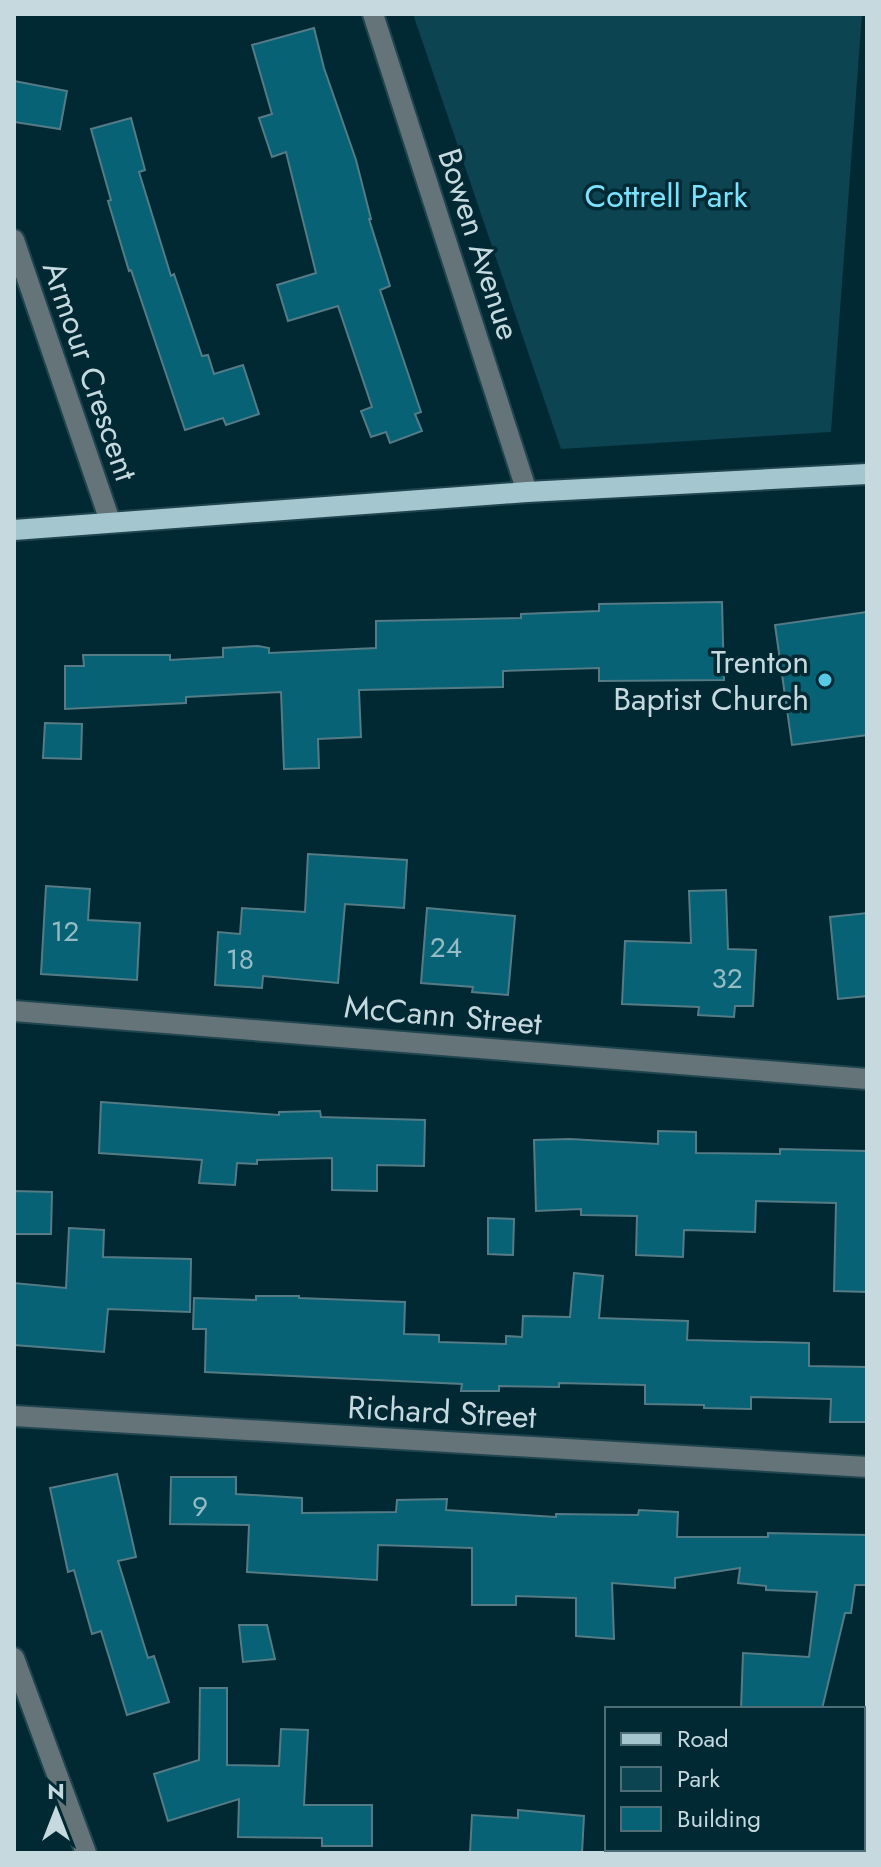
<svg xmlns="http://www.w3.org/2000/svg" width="881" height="1867" viewBox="0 0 881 1867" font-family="Jost,sans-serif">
  <rect width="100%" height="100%" fill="#002933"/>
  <path fill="#0c4451" d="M 413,14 L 862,14 L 831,432 L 561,449 Z"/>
  <path fill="#066274" stroke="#557b86" stroke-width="2" d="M 314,28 L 324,68 L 356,160 L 371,219 L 369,219 L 390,286 L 380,290 L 421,412 L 415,414 L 422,431 L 390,443 L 386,432 L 371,437 L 361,411 L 372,407 L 338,306 L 288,321 L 277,285 L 316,273 L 286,152 L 272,157 L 259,118 L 272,114 L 252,45 Z
    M 14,81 L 67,91 L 60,129 L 14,122 Z
    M 131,118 L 145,170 L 139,172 L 171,276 L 174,274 L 202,356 L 208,355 L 214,374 L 243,365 L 259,414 L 226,425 L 223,418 L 185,430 L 131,270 L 129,271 L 108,201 L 111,200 L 91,129 Z
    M 722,602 L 724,680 L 599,681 L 599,668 L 503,671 L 503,687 L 359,690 L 361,737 L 318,739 L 319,768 L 284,769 L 281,692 L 186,697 L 186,703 L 65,709 L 65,666 L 84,666 L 83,655 L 170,655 L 170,660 L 223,657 L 223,648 L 258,646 L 269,648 L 269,653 L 376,648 L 376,621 L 521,618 L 521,614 L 599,611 L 599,604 Z
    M 867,612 L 867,735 L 792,745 L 775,625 Z
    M 45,723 L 82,724 L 81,759 L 43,758 Z
    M 308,854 L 407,860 L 404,908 L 345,904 L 338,983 L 263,976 L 262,988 L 215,985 L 218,932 L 240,934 L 242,908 L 305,912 Z
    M 46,886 L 90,889 L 88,920 L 140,923 L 137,980 L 41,974 Z
    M 726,890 L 728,949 L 756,950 L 753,1006 L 735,1006 L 734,1017 L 698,1015 L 699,1007 L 622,1004 L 625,941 L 691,943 L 689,891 Z
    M 427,908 L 515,916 L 508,995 L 472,992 L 473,987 L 421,983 Z
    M 867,913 L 867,996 L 838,999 L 830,917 Z
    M 101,1102 L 279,1115 L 279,1112 L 320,1111 L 321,1117 L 425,1120 L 424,1166 L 377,1165 L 377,1191 L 332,1190 L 332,1158 L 257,1160 L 257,1164 L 237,1163 L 235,1185 L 199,1183 L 202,1160 L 99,1153 Z
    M 658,1131 L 696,1132 L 696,1153 L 780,1154 L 780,1149 L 867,1151 L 867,1292 L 834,1291 L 836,1203 L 756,1201 L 755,1232 L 684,1230 L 683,1257 L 636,1255 L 637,1216 L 581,1215 L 581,1209 L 536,1211 L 534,1140 L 570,1139 L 658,1144 Z
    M 14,1191 L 52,1192 L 51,1234 L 14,1234 Z
    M 488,1218 L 514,1219 L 513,1255 L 488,1254 Z
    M 69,1228 L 104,1230 L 103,1257 L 191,1259 L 190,1312 L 108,1309 L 104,1352 L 14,1345 L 14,1283 L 66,1288 Z
    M 574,1273 L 603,1276 L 599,1318 L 688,1321 L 687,1340 L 809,1343 L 809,1366 L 867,1367 L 867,1422 L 830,1422 L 831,1399 L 751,1397 L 751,1409 L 704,1408 L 704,1405 L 645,1404 L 645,1385 L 559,1383 L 559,1387 L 499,1386 L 499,1391 L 461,1391 L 462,1384 L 205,1372 L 206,1329 L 193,1329 L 194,1298 L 256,1300 L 256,1296 L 299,1296 L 299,1298 L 405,1302 L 404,1334 L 439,1335 L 439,1342 L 506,1344 L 506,1336 L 522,1337 L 523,1316 L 570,1317 Z
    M 117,1474 L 136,1557 L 118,1561 L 148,1658 L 154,1656 L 169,1702 L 127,1715 L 101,1631 L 92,1634 L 74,1570 L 68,1572 L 50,1488 Z
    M 171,1477 L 236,1477 L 236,1494 L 302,1498 L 302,1513 L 396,1512 L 397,1500 L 447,1499 L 446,1510 L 556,1517 L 556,1514 L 638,1515 L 639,1510 L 678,1512 L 677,1537 L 768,1537 L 768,1533 L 867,1535 L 867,1585 L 855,1585 L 851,1613 L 845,1613 L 822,1709 L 741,1709 L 743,1653 L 809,1657 L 817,1592 L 766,1590 L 766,1586 L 738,1583 L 740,1568 L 675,1578 L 675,1588 L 612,1583 L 614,1639 L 576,1636 L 576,1598 L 516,1596 L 516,1605 L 472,1605 L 472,1548 L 378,1545 L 377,1580 L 247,1572 L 249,1525 L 170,1524 Z
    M 239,1625 L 267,1625 L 275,1659 L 243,1662 Z
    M 200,1688 L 227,1688 L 227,1765 L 279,1766 L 281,1729 L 308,1730 L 304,1805 L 372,1805 L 372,1846 L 322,1846 L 322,1838 L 238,1837 L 239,1799 L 168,1821 L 154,1774 L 199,1760 Z
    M 518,1810 L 584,1816 L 582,1853 L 470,1853 L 472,1815 L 518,1818 Z"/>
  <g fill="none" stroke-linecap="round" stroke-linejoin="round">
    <g stroke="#20454f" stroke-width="24">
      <path id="minor" d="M 373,14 L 527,492
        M 14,240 L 110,521
        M 14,1011 L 867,1079
        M 14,1416 L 867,1467
        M 14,1658 L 86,1853"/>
    </g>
    <g stroke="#20454f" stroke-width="24">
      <path id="major" d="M 14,530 L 527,492 L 867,474"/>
    </g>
    <use href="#minor" stroke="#647479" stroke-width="20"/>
    <use href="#major" stroke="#a3c6cf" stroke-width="20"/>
  </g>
  <circle fill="#59c8e4" stroke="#002933" stroke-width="3" cx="825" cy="680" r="8"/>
  <g text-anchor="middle" stroke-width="7" stroke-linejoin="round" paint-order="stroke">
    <g font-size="28" fill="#95bbc4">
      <text x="65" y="941">12</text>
      <text x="446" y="957">24</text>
      <text x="240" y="969">18</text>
      <text x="727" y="988">32</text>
      <text x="200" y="1516">9</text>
    </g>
    <g font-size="32" fill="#7be3fe" stroke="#002933">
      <text x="666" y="207">Cottrell Park</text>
    </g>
    <g font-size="32" fill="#c5d9df" stroke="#002933">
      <text transform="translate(479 244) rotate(72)" y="11">Bowen Avenue</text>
      <text transform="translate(90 371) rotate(71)" y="11">Armour Crescent</text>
      <text transform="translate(443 1015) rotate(5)" y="11">McCann Street</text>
      <text transform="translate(442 1412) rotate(3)" y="11">Richard Street</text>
    </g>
    <g font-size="32" fill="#c5d9df" stroke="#002933" text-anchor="end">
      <text x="809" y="673">Trenton<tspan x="809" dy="37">Baptist Church</tspan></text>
    </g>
  </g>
  <rect width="881" height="1867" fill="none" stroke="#c5d9df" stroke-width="32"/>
  <rect x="605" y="1707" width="260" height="144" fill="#002933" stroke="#4f6f78" stroke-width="2"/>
  <rect x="621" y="1733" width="40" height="12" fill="#a3c6cf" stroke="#4f6f78" stroke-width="2"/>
  <text x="677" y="1747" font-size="24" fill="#c5d9df">Road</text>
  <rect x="621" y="1767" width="40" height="24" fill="#0c4451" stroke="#4f6f78" stroke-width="2"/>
  <text x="677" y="1787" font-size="24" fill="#c5d9df">Park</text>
  <rect x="621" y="1807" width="40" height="24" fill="#066274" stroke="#4f6f78" stroke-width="2"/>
  <text x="677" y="1827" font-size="24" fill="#c5d9df">Building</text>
  <g transform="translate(56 1811)" stroke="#002933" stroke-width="6" paint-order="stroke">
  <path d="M0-6L14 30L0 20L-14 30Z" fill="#c5d9df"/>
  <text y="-12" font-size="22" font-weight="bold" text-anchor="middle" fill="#c5d9df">N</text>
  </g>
</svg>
